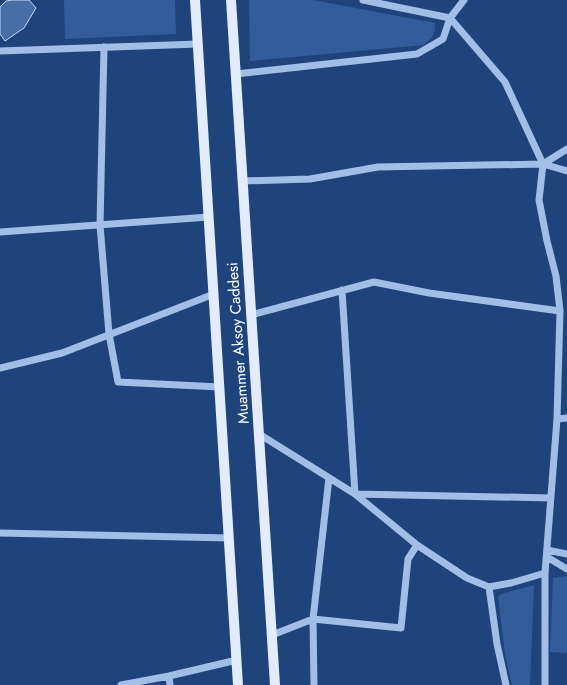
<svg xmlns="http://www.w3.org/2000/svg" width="567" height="685" viewBox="0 0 567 685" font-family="Jost,sans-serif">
  <rect width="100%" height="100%" fill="#1f447c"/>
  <path fill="#325d9a" d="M 64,0 L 175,0 L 176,34 L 65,39 Z
    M 249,0 L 313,0 L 435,23 C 435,35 433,38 423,45 L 250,61 Z
    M 567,576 L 567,653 L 550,652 L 553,578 Z
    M 534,585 L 530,685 L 512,685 L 505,654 L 498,597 L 501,594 Z"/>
  <path fill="#486ea6" stroke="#c5d9f5" d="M 12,0 L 29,0 L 36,8 L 24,28 L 5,41 L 0,34 L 0,7 L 6,1 Z"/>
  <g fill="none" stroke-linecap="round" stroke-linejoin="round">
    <path stroke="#a1bee7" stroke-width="7" d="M 363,0 L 450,18 L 464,0
      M 104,47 L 100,225 L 109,334 L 118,382 L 220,387
      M 0,51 L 198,44
      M 236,74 L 417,54 L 443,39 L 450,18 L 505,82 L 543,164 L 539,200 L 547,241 L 556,276 L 560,311 L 557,419 L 545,573 L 545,685
      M 543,164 L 567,171
      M 243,181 L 310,179 L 378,167 L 543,164 L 567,149
      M 0,232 L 209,217
      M 342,290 L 355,494 L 551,498
      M 251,315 L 374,282 L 429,293 L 560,311
      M 0,368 L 62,353 L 214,294
      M 557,419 L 567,418
      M 259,434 L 355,494 L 417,545 L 467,578 L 489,587 L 511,583 L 545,573
      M 329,478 L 313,619 L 401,628 L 408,559 L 417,545
      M 0,533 L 229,538
      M 547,550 L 567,554
      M 547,557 L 567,569
      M 489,587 L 497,644 L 506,685
      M 272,635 L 313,619 L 314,685
      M 169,676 L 170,685
      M 121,685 L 169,676 L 237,660"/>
    <path stroke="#e3ecfd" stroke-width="10" d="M 195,0 L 238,685
      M 231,0 L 275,685"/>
  </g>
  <g text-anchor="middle" stroke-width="3" stroke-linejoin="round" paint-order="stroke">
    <g font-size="15" fill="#fff" stroke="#1f447c">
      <text transform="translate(238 343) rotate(-94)" y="5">Muammer Aksoy Caddesi</text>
    </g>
  </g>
</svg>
